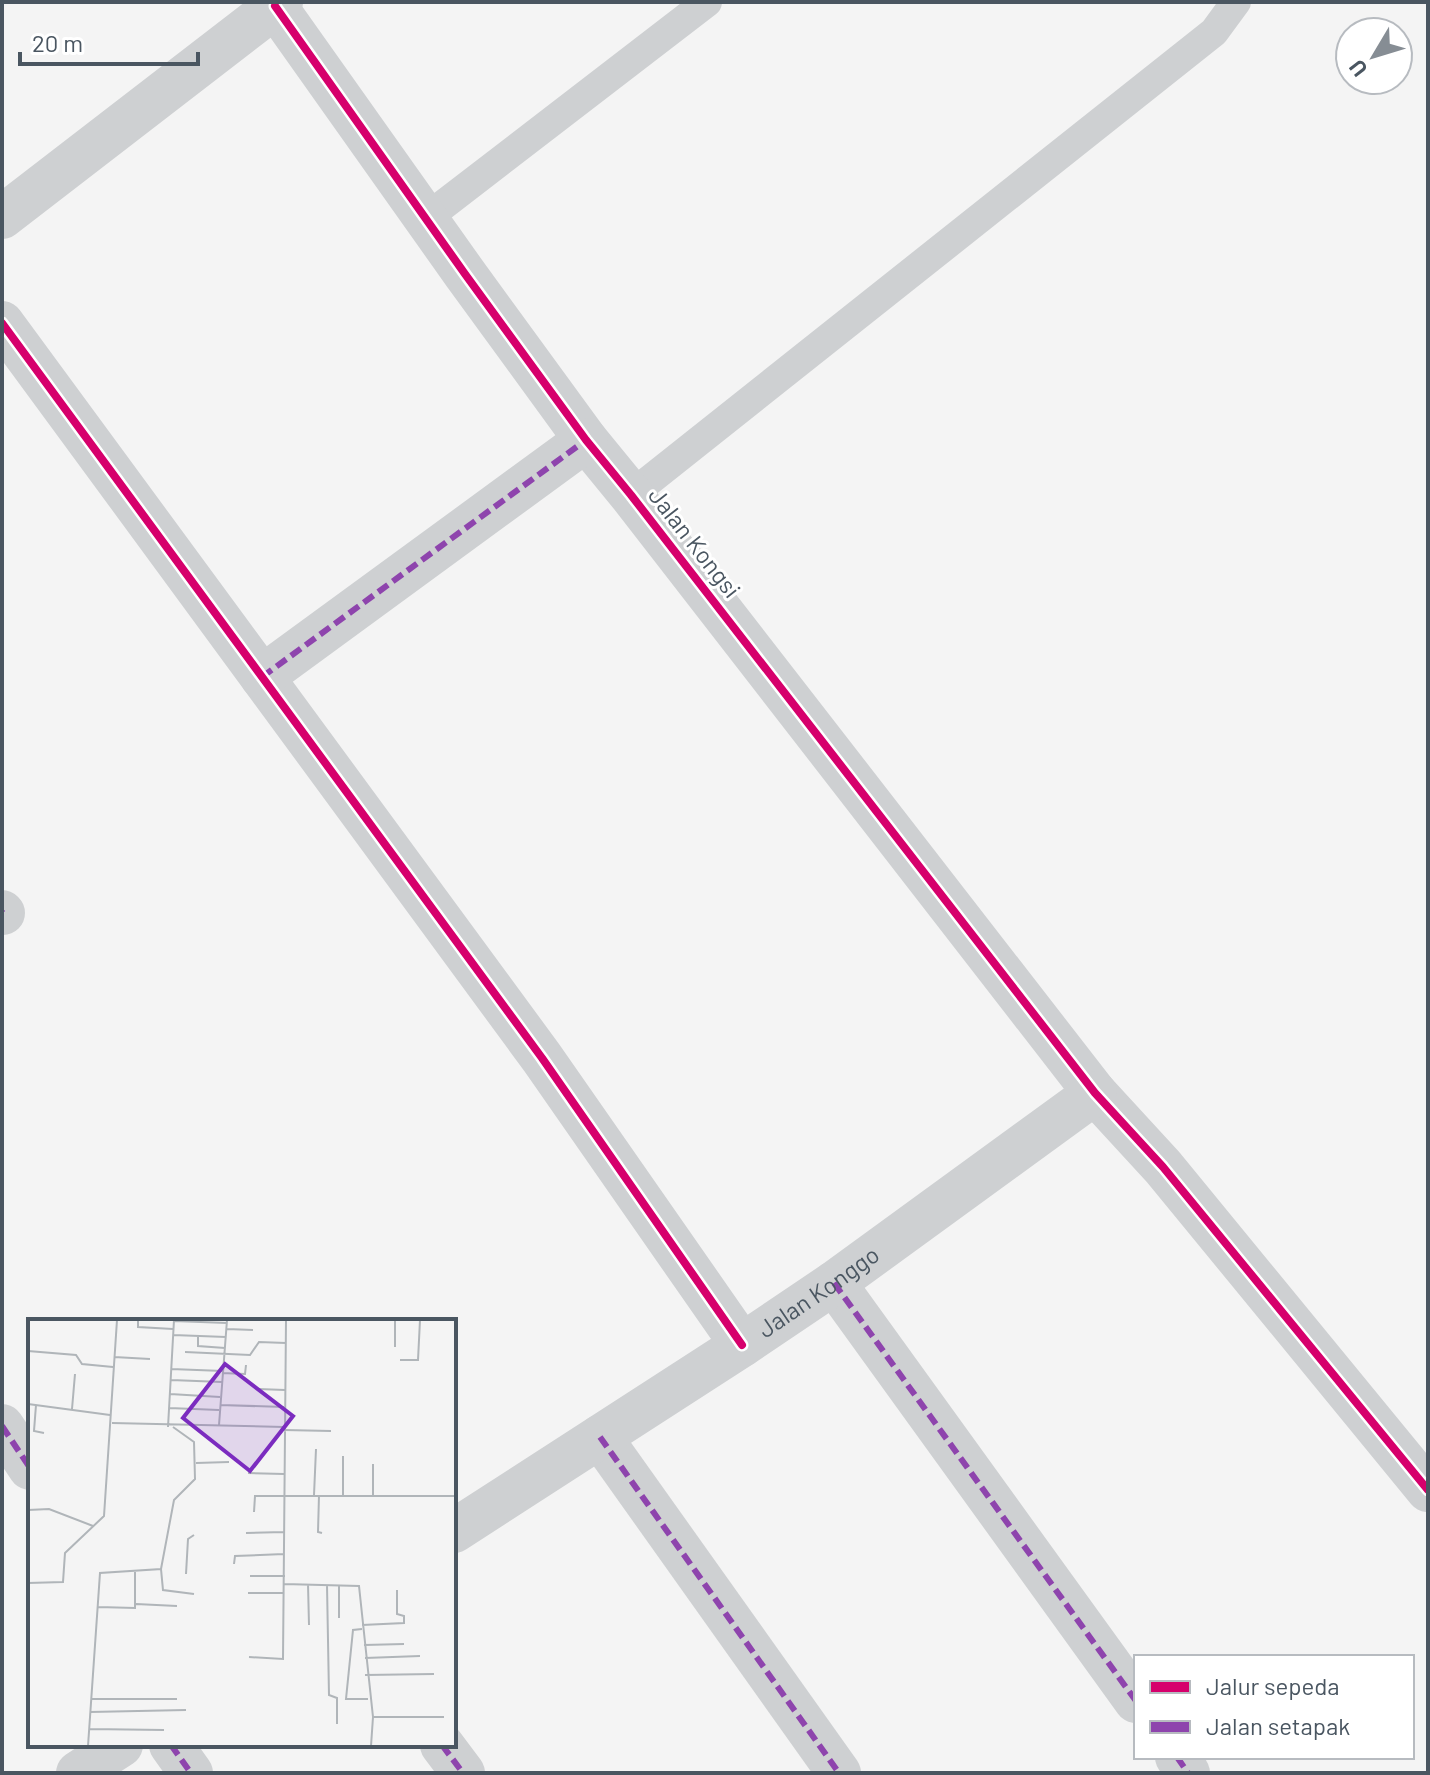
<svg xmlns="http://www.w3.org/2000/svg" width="1430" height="1775" viewBox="0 0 1430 1775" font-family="Barlow,sans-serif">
  <rect width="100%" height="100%" fill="#f4f4f4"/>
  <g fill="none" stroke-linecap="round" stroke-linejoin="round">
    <path stroke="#ced0d2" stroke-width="30" d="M 425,219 L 707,2
      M 631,495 L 1214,32 L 1236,2"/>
    <g stroke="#ced0d2" stroke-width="44">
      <path d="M 275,6 L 465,274 L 586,440 L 631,495 L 1095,1093 L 1163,1167 L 1428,1490"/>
      <path d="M 2,217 L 281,2"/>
      <path d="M 2,323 L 542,1058 L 742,1345"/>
      <path d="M 262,677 L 586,440"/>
      <path d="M 2,912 L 3,913"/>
      <path d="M 834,1283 L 1136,1701"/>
      <path d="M 2,1426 L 30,1468"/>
      <path d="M 600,1437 L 839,1773"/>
      <path id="s1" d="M 454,1531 L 742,1345 L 834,1283 L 1095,1093"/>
      <path d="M 171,1745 L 191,1773"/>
      <path d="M 442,1745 L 463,1773"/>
      <path d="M 1177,1757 L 1188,1773"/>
      <path d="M 78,1773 L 121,1745"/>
    </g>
    <path stroke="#8e44ad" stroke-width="6" stroke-dasharray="12 6" stroke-linecap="butt" d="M 262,677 L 586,440
      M 2,912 L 3,913
      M 834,1283 L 1136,1701
      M 2,1426 L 30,1468
      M 600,1437 L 839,1773
      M 171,1745 L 191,1773
      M 442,1745 L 463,1773
      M 1177,1757 L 1188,1773"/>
    <g stroke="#fff" stroke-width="13">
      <path id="cycleway" d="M 275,6 L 465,274 L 586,440 L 631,495 L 1095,1093 L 1163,1167 L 1428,1490
        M 2,323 L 542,1058 L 742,1345"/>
    </g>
    <use href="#cycleway" stroke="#d6006c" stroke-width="8"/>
  </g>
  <g text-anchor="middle" stroke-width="6" stroke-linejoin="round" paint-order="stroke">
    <g font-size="24" fill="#4a5661" stroke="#fff">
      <text transform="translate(694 543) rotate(52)" y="8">Jalan Kongsi</text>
      <text dy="8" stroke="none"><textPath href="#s1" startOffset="436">Jalan Konggo</textPath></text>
    </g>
  </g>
  <g transform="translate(28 1319)">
    <rect width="428" height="428" fill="#f4f4f4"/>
    <path fill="none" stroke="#b0b5b9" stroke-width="2" d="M 110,1 L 110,8 L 145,10M 146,2 L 199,4M 199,10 L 225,11M 145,16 L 198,18M 170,17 L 170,27 L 197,29M 367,28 L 367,1M 0,32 L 48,36 L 54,45 L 85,48M 157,33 L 222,36 L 231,23 L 258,24M 86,38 L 122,40M 372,41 L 390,41 L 392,1M 143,50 L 195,52M 194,54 L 217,55 L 218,46M 143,61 L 194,63M 230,70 L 257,71M 142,75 L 192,78M 0,85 L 82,96M 8,86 L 6,112 L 16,114M 192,86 L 256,88M 141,89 L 191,91M 44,90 L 47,55M 84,104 L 256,108M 191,106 L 199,1M 140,108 L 146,1M 256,111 L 303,112M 315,137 L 315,176M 168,144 L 201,143M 220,154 L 256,155M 286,176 L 288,130M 291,176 L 290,213 L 294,214M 345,176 L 345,145M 0,191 L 21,190 L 65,207M 226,193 L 227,177 L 428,177M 218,214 L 256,213M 206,245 L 207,237 L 256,235M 133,250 L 135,271 L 166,275M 158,255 L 160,220 L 166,216M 222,257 L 257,257M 0,264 L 35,263 L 37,234 L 76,197 L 89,1M 256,265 L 331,267 L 345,398 L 343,427M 280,265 L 281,306M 299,266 L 301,376 L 309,379 L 309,405M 220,274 L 256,274M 108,285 L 149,287M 70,288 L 107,289 L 107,253M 311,299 L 311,266M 334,306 L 376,304 L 376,297 L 369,295 L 369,271M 334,310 L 325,311 L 318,380 L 340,380M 336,326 L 376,325M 221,338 L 255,340 L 258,1M 337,339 L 392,337M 337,356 L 406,355M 63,380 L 149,380M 62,393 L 158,391M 345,398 L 416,398M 61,410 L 136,411M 60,427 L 72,254 L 133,250 L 146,181 L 167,160 L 166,123 L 145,108"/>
    <path fill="#7b2cbf" fill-opacity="0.15" stroke="#7b2cbf" stroke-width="4" d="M 197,45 L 265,97 L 222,152 L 155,99 Z"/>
    <rect width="428" height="428" fill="none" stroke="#4a5661" stroke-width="4"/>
  </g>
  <rect width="1430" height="1775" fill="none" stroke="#4a5661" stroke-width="8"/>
  <rect x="1134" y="1655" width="280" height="104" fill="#ffffff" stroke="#b7bbc0" stroke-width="2"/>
  <rect x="1150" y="1681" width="40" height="12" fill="#d6006c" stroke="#b7bbc0" stroke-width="2"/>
  <text x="1206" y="1695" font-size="24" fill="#4a5661">Jalur sepeda</text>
  <rect x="1150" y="1721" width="40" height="12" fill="#8e44ad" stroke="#b7bbc0" stroke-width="2"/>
  <text x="1206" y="1735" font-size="24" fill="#4a5661">Jalan setapak</text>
  <g transform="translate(1374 56) rotate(232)"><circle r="38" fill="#ffffff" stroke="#b7bbc0" stroke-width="2"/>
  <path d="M0-6L14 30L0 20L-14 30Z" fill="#868d94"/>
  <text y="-12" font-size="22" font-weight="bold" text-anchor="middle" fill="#4a5661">U</text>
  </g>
  <path d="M20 52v12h178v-12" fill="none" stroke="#4a5661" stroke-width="4"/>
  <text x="32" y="52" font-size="24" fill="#4a5661" stroke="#ffffff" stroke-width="6" paint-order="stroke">20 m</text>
</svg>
